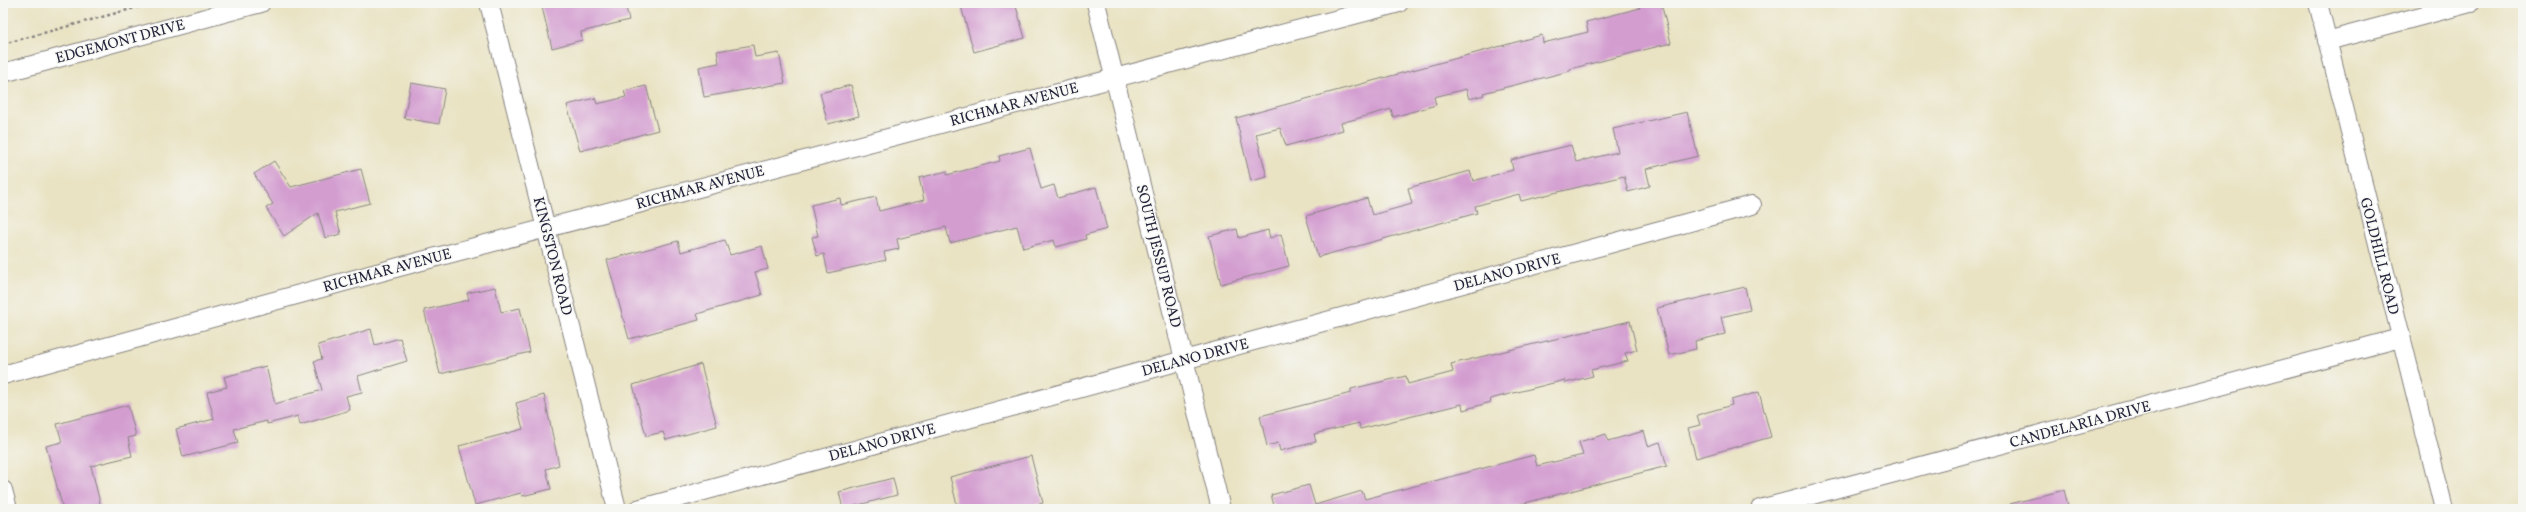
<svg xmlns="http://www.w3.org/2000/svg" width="2526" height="512" viewBox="0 0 2526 512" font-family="Vollkorn,serif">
  <rect width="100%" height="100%" fill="#f6f6f2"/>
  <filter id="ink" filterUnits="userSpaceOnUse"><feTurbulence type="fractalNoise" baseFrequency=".025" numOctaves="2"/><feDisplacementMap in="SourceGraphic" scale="8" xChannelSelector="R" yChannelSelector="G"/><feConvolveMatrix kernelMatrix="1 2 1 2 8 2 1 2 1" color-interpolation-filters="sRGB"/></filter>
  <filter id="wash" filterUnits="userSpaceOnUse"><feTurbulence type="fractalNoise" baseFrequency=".012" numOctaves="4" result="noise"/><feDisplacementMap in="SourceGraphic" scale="16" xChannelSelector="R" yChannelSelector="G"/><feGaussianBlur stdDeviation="0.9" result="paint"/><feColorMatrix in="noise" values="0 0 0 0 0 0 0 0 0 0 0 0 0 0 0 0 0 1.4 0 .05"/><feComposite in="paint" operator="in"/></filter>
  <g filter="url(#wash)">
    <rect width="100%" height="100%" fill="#e9e3c3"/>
    <g id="blocks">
      <path fill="#d39dd0" d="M 541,3 L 625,3 L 629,20 L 581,32 L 582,40 L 552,48 Z
        M 960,3 L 985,3 L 987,8 L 1005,3 L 1015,3 L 1025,38 L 974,52 Z
        M 1638,3 L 1661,3 L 1671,43 L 1570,69 L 1570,71 L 1483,93 L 1484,95 L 1469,99 L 1466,89 L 1434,97 L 1436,105 L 1393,117 L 1391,109 L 1341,123 L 1343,130 L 1286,146 L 1280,128 L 1256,134 L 1267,177 L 1251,181 L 1236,118 L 1542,35 L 1543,43 L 1588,32 L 1586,22 L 1640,8 Z
        M 753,45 L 755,57 L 779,53 L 785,83 L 704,97 L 699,67 L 719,63 L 717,51 Z
        M 411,83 L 445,89 L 439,124 L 404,118 Z
        M 851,85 L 859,116 L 828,124 L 820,93 Z
        M 646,86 L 658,130 L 580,151 L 567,105 L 595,98 L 597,104 L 626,97 L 624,91 Z
        M 1687,112 L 1698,156 L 1646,169 L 1650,186 L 1628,192 L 1624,176 L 1521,201 L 1519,194 L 1475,206 L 1477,213 L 1318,257 L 1306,216 L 1367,198 L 1372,215 L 1412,204 L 1408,188 L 1470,171 L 1473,181 L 1513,170 L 1511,160 L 1571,145 L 1576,162 L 1618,152 L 1613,129 Z
        M 1030,148 L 1041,189 L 1054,185 L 1058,198 L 1096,187 L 1107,229 L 1085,235 L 1086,239 L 1056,247 L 1054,240 L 1023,248 L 1017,226 L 950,243 L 946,227 L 897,239 L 899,249 L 884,252 L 886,260 L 828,273 L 824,254 L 817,256 L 812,237 L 818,236 L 811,205 L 840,198 L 841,205 L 876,197 L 879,211 L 924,200 L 919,178 L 947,171 L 947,175 L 1000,161 L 999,156 Z
        M 274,161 L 291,187 L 361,169 L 370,203 L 335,212 L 341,234 L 325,238 L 318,213 L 284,236 L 266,208 L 273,204 L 254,174 Z
        M 1237,229 L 1239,238 L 1268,230 L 1270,238 L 1281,234 L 1289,266 L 1221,284 L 1209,236 Z
        M 725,240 L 730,255 L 762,246 L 768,269 L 755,272 L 762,295 L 697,314 L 699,320 L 629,339 L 607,260 L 678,241 L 681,252 Z
        M 495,287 L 501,312 L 520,308 L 530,352 L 440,374 L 424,310 L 469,300 L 467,293 Z
        M 1745,287 L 1750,310 L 1721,317 L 1725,334 L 1695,341 L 1696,349 L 1669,355 L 1657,308 Z
        M 1630,321 L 1637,350 L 1625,353 L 1628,361 L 1591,370 L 1593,376 L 1565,383 L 1565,380 L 1490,399 L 1491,402 L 1463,410 L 1462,404 L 1360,429 L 1359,423 L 1314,434 L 1316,442 L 1280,451 L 1278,443 L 1267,446 L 1260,416 L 1351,393 L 1351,389 L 1406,376 L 1408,384 L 1453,372 L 1451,364 Z
        M 371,329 L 375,345 L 400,338 L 407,361 L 358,376 L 362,392 L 346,396 L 350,410 L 300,425 L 298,416 L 267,424 L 267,421 L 234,429 L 238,443 L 183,457 L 176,429 L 214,419 L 207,392 L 227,387 L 224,377 L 266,366 L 275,404 L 322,390 L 314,361 L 322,359 L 318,345 Z
        M 701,364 L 717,426 L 666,440 L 663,432 L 646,436 L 633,385 Z
        M 1759,392 L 1771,437 L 1696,458 L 1688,428 L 1700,425 L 1697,415 L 1732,405 L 1731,400 Z
        M 544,395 L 559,465 L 546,469 L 551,489 L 522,496 L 521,493 L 475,505 L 459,446 L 523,429 L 516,403 Z
        M 128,405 L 136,436 L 128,438 L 132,456 L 91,466 L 101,507 L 63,509 L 46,446 L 62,442 L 57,424 Z
        M 1644,431 L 1648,446 L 1660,442 L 1667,466 L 1502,509 L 1275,509 L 1271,495 L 1309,485 L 1315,505 L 1362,491 L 1365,499 L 1534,455 L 1537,466 L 1583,455 L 1579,442 L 1606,434 L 1608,441 Z
        M 1031,456 L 1043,503 L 1021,509 L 958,509 L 950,477 Z
        M 893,478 L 897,495 L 843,509 L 839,492 Z
        M 2064,490 L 2069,509 L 2011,509 L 2010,504 Z"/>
    </g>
  </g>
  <g filter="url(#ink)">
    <use href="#blocks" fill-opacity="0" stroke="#86827f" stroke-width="1"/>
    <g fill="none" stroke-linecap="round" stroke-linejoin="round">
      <g stroke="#86827f" stroke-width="20">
        <path id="minor" d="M 489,3 L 617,509
          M 1096,3 L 1221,509
          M 2318,3 L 2444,509
          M 2327,41 L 2470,3
          M 3,73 L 261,3
          M 3,375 L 399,267 L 1399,3
          M 3,490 L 8,509
          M 638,509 L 1752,205
          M 1760,509 L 2400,338"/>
      </g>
      <path stroke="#86827f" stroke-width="2.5" stroke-dasharray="3 3" stroke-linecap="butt" d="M 3,44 L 153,3"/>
      <use href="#minor" stroke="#fff" stroke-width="18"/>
    </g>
  </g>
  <g text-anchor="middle" stroke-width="3" stroke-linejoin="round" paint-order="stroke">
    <g font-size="15" fill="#22223b" stroke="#f6f6f2">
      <text transform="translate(120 41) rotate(-15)" y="5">EDGEMONT DRIVE</text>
      <text transform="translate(1014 104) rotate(-15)" y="5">RICHMAR AVENUE</text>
      <text transform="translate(700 187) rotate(-15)" y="5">RICHMAR AVENUE</text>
      <text transform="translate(553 256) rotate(76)" y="5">KINGSTON ROAD</text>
      <text transform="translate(1159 256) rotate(76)" y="5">SOUTH JESSUP ROAD</text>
      <text transform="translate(2380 256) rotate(76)" y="5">GOLDHILL ROAD</text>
      <text transform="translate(387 270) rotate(-15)" y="5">RICHMAR AVENUE</text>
      <text transform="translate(1507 272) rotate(-15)" y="5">DELANO DRIVE</text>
      <text transform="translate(1195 357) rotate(-15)" y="5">DELANO DRIVE</text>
      <text transform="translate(2080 424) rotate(-15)" y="5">CANDELARIA DRIVE</text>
      <text transform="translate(882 442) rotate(-15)" y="5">DELANO DRIVE</text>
    </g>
  </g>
  <rect width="2526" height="512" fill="none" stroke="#f6f6f2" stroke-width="16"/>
</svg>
